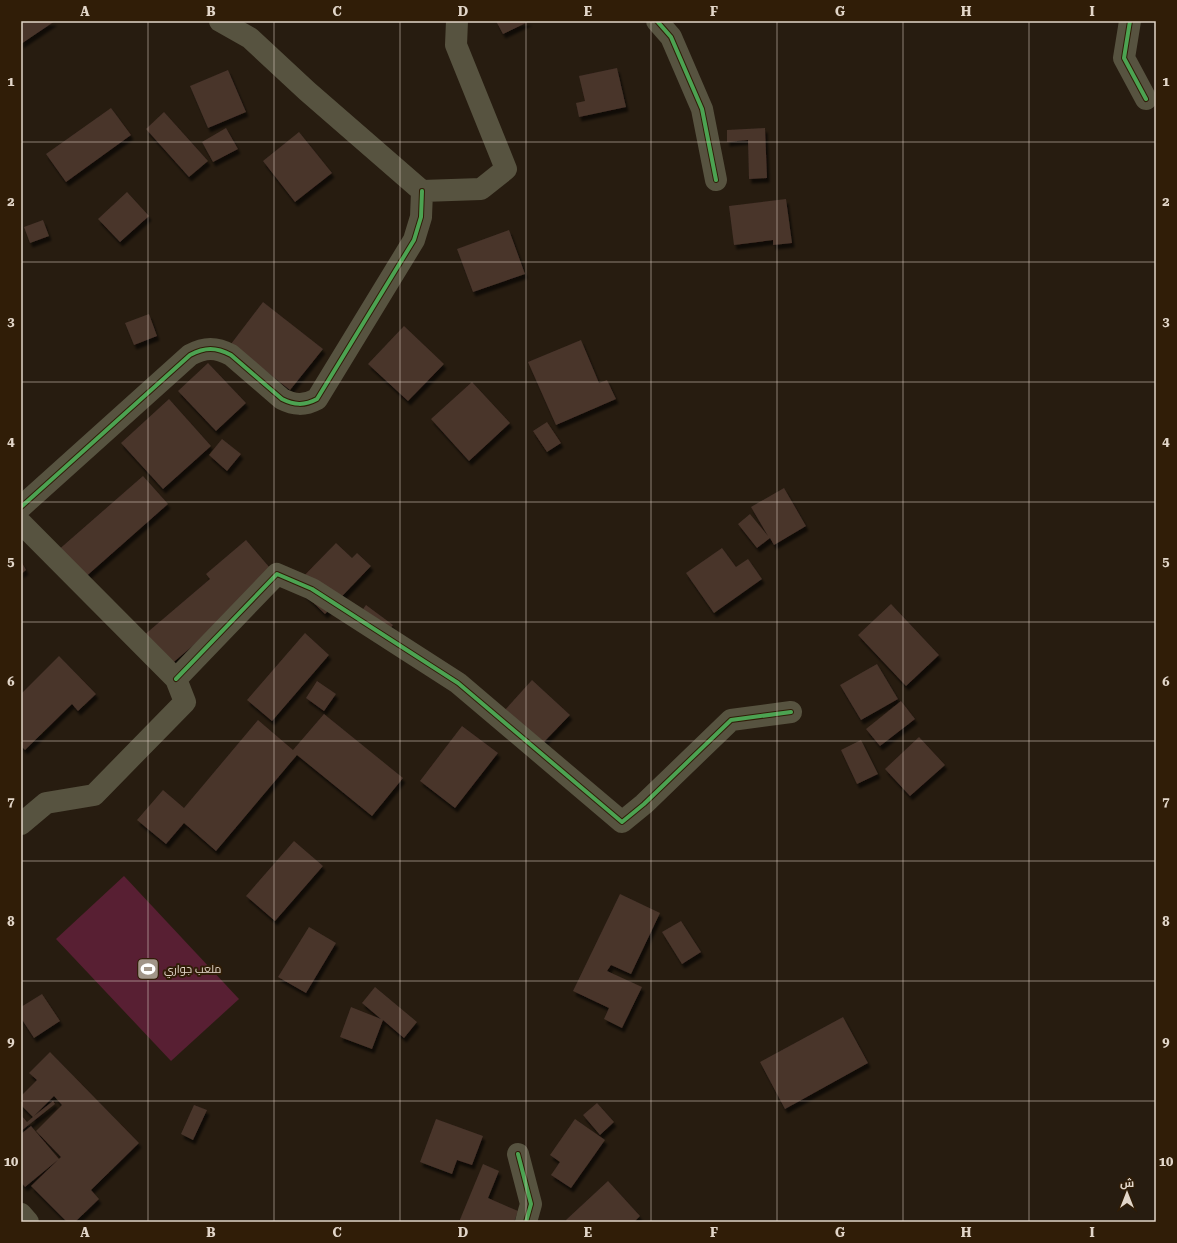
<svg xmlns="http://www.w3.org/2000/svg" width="1177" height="1243" viewBox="0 0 1177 1243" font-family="'Roboto Serif',Cairo,serif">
  <defs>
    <filter id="shadow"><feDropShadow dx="2.5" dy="4.5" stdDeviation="1" flood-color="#0009"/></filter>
  </defs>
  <rect width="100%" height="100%" fill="#271c10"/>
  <path fill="#581f33" d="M 124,876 L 239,999 L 171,1061 L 56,939 Z"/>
  <path fill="#48342b" filter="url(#shadow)" d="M 21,21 L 55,21 L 21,44 Z
    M 496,21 L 530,21 L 503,34 Z
    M 617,68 L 626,107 L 579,117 L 576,103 L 585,101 L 579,76 Z
    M 228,70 L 246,112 L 208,128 L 190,86 Z
    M 111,108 L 131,135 L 66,182 L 46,154 Z
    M 164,112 L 208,161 L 189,177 L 146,129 Z
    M 226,128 L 238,149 L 213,162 L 202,142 Z
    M 765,128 L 767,178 L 749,179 L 748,140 L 727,142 L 727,130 Z
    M 299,132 L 332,173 L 295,202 L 263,161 Z
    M 127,192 L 149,216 L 120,242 L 98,219 Z
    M 786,199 L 792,243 L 773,245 L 773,240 L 734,245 L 729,206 Z
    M 43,220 L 49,236 L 30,243 L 24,227 Z
    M 509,230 L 525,274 L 473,292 L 457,249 Z
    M 263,302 L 323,349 L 290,390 L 231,344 Z
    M 149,314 L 157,336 L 134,345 L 125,323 Z
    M 404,326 L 444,364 L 408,401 L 368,364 Z
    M 581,340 L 599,383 L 607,380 L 616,399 L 556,425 L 528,362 Z
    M 208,363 L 246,403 L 216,431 L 178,391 Z
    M 472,382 L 510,423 L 469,461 L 431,419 Z
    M 169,399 L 211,446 L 163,489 L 121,443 Z
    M 547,422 L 561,443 L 547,452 L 533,431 Z
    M 222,439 L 241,454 L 227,471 L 209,455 Z
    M 143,476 L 168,504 L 82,580 L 56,552 Z
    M 784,488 L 806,526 L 774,545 L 770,538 L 757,548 L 738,524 L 750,514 L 768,536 L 751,507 Z
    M 246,540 L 276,575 L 162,672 L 136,642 L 210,579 L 206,574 Z
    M 336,543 L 352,558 L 357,553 L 371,566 L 325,614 L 295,585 Z
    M 722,548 L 736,567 L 748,559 L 762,579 L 714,613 L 686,573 Z
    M 21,561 L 26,570 L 21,574 Z
    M 891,604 L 939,655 L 906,686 L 858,635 Z
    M 366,605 L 393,625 L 380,642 L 354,622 Z
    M 305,633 L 329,655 L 272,721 L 247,700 Z
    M 59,656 L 96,694 L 78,711 L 72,704 L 25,750 L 21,746 L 21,694 Z
    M 877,664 L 898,699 L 861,720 L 840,685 Z
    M 532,680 L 570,715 L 541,745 L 504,711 Z
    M 317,681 L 336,694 L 324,711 L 306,698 Z
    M 901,701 L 915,719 L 880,746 L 866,729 Z
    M 324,714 L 403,778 L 372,816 L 297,755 L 216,851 L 184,823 L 166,844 L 137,820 L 163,790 L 184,808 L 258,720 L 293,750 Z
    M 462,726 L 498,753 L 455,808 L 420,781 Z
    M 919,737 L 945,765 L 910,796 L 885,769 Z
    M 861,740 L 878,774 L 857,784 L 841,750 Z
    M 294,841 L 323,866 L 275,921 L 246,896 Z
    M 620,894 L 660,913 L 631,974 L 611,965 L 607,971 L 642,987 L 622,1028 L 604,1019 L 609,1008 L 573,991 Z
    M 681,921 L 701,952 L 682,964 L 662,932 Z
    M 309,927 L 336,943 L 306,993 L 278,977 Z
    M 375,987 L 417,1022 L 404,1038 L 383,1020 L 372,1049 L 340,1037 L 351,1007 L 381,1019 L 362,1003 Z
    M 42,994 L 60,1021 L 34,1038 L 21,1018 L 21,1007 Z
    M 843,1017 L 868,1063 L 785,1109 L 760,1062 Z
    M 50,1052 L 139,1143 L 91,1190 L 99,1199 L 75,1222 L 67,1222 L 31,1186 L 61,1157 L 36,1131 L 62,1105 L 54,1096 L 34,1116 L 53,1101 L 55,1104 L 21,1131 L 21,1115 L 27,1122 L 33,1117 L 21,1105 L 21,1096 L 37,1080 L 29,1073 Z
    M 597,1103 L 614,1122 L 600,1135 L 583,1115 Z
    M 194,1105 L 207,1110 L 193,1140 L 181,1134 Z
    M 436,1119 L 483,1136 L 472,1165 L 457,1160 L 452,1174 L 420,1162 Z
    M 575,1119 L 605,1140 L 571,1188 L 551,1175 L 560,1162 L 550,1155 Z
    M 31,1126 L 59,1159 L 25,1187 L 21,1182 L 21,1134 Z
    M 483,1164 L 499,1171 L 488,1198 L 518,1211 L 514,1222 L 459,1222 Z
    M 608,1181 L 640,1216 L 634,1222 L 567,1222 L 566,1220 Z"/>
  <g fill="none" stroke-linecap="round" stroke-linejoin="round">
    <path stroke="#575340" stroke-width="22" d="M 220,21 L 250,38 L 307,91 L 422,191 L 481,189 L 506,169 L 456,45 L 457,21
      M 657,21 L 671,37 L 702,109 L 716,180
      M 1130,21 L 1124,58 L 1146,99
      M 21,507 L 190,355 C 205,347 216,347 231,355 L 282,399 C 294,405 304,406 317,399 L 414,240 L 421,217 L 422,191
      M 21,523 L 176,679 L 185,702 L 94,795 L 46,803 L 21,824
      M 176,679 L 277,574 L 312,589 L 458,683 L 622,822 L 644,804 L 731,720 L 791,712
      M 518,1154 L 531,1204 L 526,1222
      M 21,1214 L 28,1222"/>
    <g stroke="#301d07" stroke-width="6">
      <path id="cycleway" d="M 657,21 L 671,37 L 702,109 L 716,180
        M 1130,21 L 1124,58 L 1146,99
        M 21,507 L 190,355 C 205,347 216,347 231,355 L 282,399 C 294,405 304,406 317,399 L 414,240 L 421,217 L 422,191
        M 176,679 L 277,574 L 312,589 L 458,683 L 622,822 L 644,804 L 731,720 L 791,712
        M 518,1154 L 531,1204 L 526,1222"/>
    </g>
    <use href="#cycleway" stroke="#4ca352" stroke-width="4"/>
  </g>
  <path fill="none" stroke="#e2d6c9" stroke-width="1" stroke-opacity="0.55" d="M 148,21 L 148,1222M 274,21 L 274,1222M 400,21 L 400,1222M 526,21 L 526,1222M 651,21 L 651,1222M 777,21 L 777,1222M 903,21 L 903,1222M 1029,21 L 1029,1222M 21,142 L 1156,142M 21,262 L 1156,262M 21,382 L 1156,382M 21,502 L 1156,502M 21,622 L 1156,622M 21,741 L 1156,741M 21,861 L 1156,861M 21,981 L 1156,981M 21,1101 L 1156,1101"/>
  <defs>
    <g id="stadium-square" transform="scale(1.15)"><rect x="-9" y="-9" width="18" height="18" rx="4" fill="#a19588" stroke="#301d07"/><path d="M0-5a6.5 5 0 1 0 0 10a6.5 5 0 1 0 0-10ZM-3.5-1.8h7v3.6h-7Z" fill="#fff"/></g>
  </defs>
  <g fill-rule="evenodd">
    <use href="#stadium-square" x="148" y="969"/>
  </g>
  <g text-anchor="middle" stroke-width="4" stroke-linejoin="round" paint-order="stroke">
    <g font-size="11" fill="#e2d6c9" stroke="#301d07" text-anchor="start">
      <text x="164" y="973">ملعب جواري</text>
    </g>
  </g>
  <rect width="1177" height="1243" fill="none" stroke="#301d07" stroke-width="44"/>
  <g transform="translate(1127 1193)" stroke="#301d07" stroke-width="3" paint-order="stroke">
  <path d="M0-3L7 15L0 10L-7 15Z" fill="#e2d6c9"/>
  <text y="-6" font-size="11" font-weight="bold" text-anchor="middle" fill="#e2d6c9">ش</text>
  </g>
  <rect x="22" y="22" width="1133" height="1199" fill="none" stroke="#e2d6c9" stroke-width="1.5"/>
  <g font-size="13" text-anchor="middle" font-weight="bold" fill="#e2d6c9">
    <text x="85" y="16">A</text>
    <text x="211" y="16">B</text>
    <text x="337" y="16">C</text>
    <text x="463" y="16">D</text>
    <text x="588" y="16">E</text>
    <text x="714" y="16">F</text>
    <text x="840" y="16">G</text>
    <text x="966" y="16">H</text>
    <text x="1092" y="16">I</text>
    <text x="11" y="86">1</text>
    <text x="1166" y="86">1</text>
    <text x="11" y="206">2</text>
    <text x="1166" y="206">2</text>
    <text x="11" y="326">3</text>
    <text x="1166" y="326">3</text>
    <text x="11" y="446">4</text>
    <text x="1166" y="446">4</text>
    <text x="11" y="566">5</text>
    <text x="1166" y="566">5</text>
    <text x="11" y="686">6</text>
    <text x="1166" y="686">6</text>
    <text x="11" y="806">7</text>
    <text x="1166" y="806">7</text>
    <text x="11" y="926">8</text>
    <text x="1166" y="926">8</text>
    <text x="11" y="1046">9</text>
    <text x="1166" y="1046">9</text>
    <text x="11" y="1166">10</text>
    <text x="1166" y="1166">10</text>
    <text x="85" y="1237">A</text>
    <text x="211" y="1237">B</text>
    <text x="337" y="1237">C</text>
    <text x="463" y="1237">D</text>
    <text x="588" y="1237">E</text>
    <text x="714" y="1237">F</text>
    <text x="840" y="1237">G</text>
    <text x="966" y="1237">H</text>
    <text x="1092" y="1237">I</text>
  </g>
</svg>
